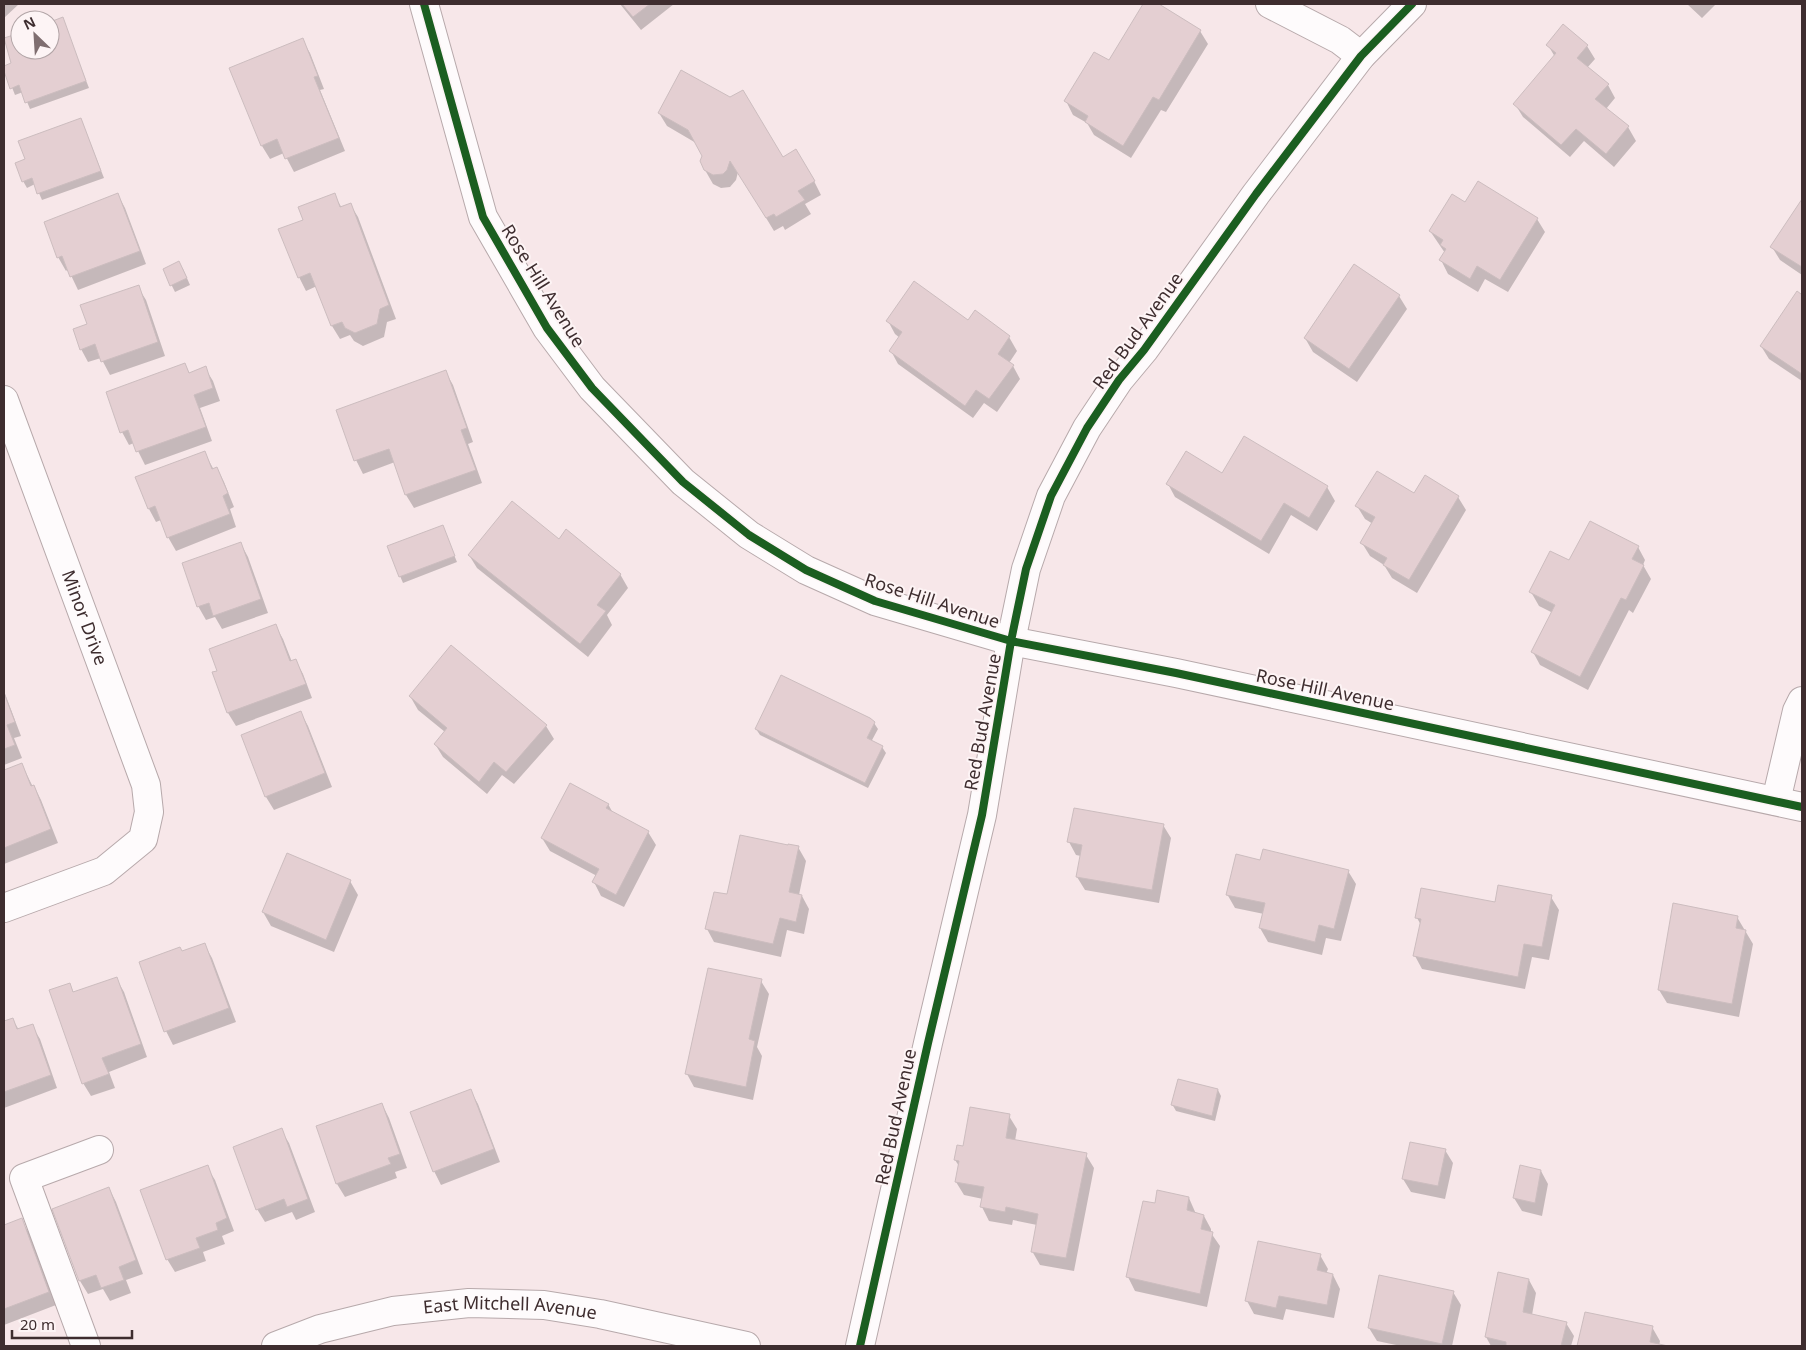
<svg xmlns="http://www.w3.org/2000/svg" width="1806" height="1350" viewBox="0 0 1806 1350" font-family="'Noto Sans',sans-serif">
  <rect width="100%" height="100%" fill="#f7e7e9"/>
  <path fill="#0003" d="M 4,4 L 19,4 L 4,18 Z
    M 620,4 L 674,4 L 641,30 Z
    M 1144,4 L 1157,4 L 1200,31 L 1208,44 L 1166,112 L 1161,110 L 1131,158 L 1094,135 L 1087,123 L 1073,115 L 1066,101 L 1109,62 Z
    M 1687,4 L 1716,4 L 1702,18 Z
    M 62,19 L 89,88 L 30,109 L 23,92 L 15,95 L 4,67 L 13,63 L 20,34 L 20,50 L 50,50 L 50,23 Z
    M 302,40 L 310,53 L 324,89 L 320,90 L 345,151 L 294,172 L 284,153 L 270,159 L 262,146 Z
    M 1548,45 L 1587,46 L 1595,59 L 1587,68 L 1608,85 L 1615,98 L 1606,109 L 1628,127 L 1636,141 L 1614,167 L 1584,141 L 1570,157 L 1523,117 L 1515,104 L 1555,57 Z
    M 659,113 L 783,158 L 814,181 L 821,195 L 805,204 L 811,214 L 785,230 L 783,226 L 774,231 L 738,172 L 736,180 L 730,187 L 721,188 L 713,184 L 705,170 L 703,156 L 696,143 L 667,126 Z
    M 81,119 L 104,178 L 42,200 L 35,184 L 27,188 L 23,181 L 27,160 Z
    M 118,195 L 125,208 L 146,264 L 78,290 L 68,269 L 66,271 L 58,257 Z
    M 334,195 L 342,208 L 350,204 L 358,217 L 396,319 L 387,322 L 384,337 L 363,346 L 354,341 L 350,335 L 340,339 L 332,326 L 317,286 L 306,291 L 299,277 L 304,221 Z
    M 1802,200 L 1802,275 L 1780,260 L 1772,247 Z
    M 1466,204 L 1537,219 L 1545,232 L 1508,292 L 1485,279 L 1478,292 L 1448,274 L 1441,260 L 1445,253 L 1430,231 Z
    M 183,269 L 190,285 L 175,292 L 164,270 Z
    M 138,287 L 146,300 L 165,356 L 110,375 L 101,358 L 88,362 L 81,349 L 89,325 Z
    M 1802,294 L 1802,381 L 1769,359 L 1761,346 Z
    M 1399,296 L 1407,309 L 1357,382 L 1313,352 L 1305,338 Z
    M 975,312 L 1009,337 L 1017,351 L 1009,363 L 1013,366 L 1020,379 L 997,412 L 984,403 L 973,418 L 898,364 L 891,351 L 900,338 L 895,334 L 888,321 L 969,322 Z
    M 185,365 L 190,374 L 205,368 L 213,381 L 220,401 L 200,408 L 212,441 L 145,465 L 134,443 L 129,445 L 122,432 Z
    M 445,371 L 453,385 L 473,442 L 468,444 L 482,483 L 414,508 L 406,495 L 395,462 L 363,474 L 356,460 Z
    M 204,452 L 214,470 L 217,468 L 224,482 L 234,507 L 230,509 L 236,527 L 176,551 L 168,537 L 161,520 L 156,522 L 149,509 L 137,478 Z
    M 1222,474 L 1327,487 L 1335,501 L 1317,531 L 1291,515 L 1269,554 L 1175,497 L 1168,484 Z
    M 1414,494 L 1458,497 L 1466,510 L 1417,593 L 1392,578 L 1384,565 L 1370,556 L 1362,543 L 1373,524 L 1365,519 L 1357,506 Z
    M 442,526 L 457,562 L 403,583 L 400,576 Z
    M 241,544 L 248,557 L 268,613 L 222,629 L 215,617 L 206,620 L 198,606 Z
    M 1638,547 L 1645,560 L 1643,565 L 1651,579 L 1633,613 L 1629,610 L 1588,690 L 1540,665 L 1533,652 L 1553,613 L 1539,606 L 1531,592 L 1570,562 Z
    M 469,555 L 620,574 L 628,588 L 607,615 L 612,625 L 588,657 L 477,568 Z
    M 275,625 L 283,639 L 292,662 L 296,661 L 303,674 L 312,698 L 236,726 L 228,713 L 214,673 L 218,671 Z
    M 4,691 L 21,736 L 14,738 L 22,758 L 4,765 Z
    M 410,696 L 546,726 L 554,739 L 514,784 L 502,775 L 487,794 L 443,757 L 435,744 L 445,732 L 418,710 Z
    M 301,713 L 308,726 L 332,787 L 274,810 L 266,797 Z
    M 874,723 L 878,729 L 871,742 L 882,747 L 886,753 L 868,788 L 760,735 L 756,729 Z
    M 22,765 L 33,787 L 34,786 L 41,800 L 58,843 L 4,864 L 4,772 Z
    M 608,804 L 613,813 L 648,832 L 656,845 L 624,907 L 601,896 L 594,882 L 597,876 L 550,851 L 542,838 Z
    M 1163,825 L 1171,838 L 1159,903 L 1085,890 L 1077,877 L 1081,856 L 1076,855 L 1069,842 Z
    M 798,847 L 806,861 L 799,895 L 802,896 L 809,909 L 804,934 L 787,930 L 781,957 L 714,942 L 707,929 L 728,896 Z
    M 1261,862 L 1348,871 L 1356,884 L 1341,941 L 1326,938 L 1322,955 L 1268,942 L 1260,928 L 1264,914 L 1235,908 L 1227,894 Z
    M 350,881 L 358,895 L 334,952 L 271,926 L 263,912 Z
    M 1551,897 L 1559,910 L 1549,960 L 1532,957 L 1525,989 L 1422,969 L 1415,956 L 1421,925 L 1417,918 L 1496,903 Z
    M 1737,917 L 1753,944 L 1739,1017 L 1667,1003 L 1659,990 Z
    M 204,944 L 212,958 L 236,1022 L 173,1045 L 166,1031 L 182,952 Z
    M 116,978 L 124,992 L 147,1057 L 109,1072 L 115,1088 L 91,1096 L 83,1083 L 70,985 L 74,993 Z
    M 761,981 L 769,994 L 757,1047 L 762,1056 L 753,1100 L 694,1087 L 687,1074 Z
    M 13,1020 L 19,1030 L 32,1026 L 40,1039 L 57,1088 L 4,1108 L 4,1023 Z
    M 470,1090 L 478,1104 L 500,1162 L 441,1185 L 434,1171 Z
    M 1218,1090 L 1221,1096 L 1215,1121 L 1176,1111 L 1172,1104 Z
    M 382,1104 L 389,1118 L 407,1168 L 395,1172 L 397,1178 L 345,1197 L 337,1184 Z
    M 1009,1116 L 1017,1129 L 1015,1141 L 1086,1155 L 1094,1168 L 1074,1271 L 1040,1265 L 1032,1251 L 1037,1225 L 1013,1220 L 1012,1225 L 989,1221 L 982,1207 L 983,1199 L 964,1195 L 956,1182 L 959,1166 L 955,1160 L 964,1147 Z
    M 281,1130 L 289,1143 L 315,1212 L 296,1220 L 292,1212 L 265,1222 L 257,1209 Z
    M 1445,1150 L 1453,1163 L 1445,1199 L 1411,1192 L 1403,1179 Z
    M 207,1167 L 215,1180 L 234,1231 L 222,1236 L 225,1244 L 203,1252 L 206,1261 L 175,1272 L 167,1259 Z
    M 1541,1171 L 1548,1184 L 1542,1216 L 1522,1211 L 1514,1198 Z
    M 109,1188 L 116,1202 L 143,1274 L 126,1280 L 131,1293 L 110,1301 L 103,1289 L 88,1294 L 80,1281 Z
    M 1189,1198 L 1196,1214 L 1204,1216 L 1211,1229 L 1211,1233 L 1220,1246 L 1207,1307 L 1135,1291 L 1128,1277 L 1156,1205 Z
    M 21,1220 L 29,1233 L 56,1305 L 4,1325 L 4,1226 Z
    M 1320,1255 L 1328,1269 L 1326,1274 L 1333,1275 L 1340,1289 L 1334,1318 L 1286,1309 L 1283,1320 L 1254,1314 L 1247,1301 Z
    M 1529,1280 L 1536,1293 L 1532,1315 L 1566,1323 L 1574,1336 L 1571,1346 L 1491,1346 L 1486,1337 Z
    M 1453,1292 L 1461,1305 L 1452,1346 L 1401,1346 L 1377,1341 L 1369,1328 Z
    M 1586,1313 L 1652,1327 L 1660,1341 L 1659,1346 L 1662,1346 L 1578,1346 Z"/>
  <path fill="#e4cfd2" stroke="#ccbdbf" d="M 622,4 L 650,4 L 633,17 Z
    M 1143,4 L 1159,4 L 1201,30 L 1159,100 L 1153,97 L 1123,146 L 1085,122 L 1088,116 L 1064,101 L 1094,52 L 1109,60 Z
    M 63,17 L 86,81 L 25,103 L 19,85 L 10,89 L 4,71 L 4,66 L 11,63 L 4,38 L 20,33 L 20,50 L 50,50 L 50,22 Z
    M 1563,24 L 1588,45 L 1577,58 L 1609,84 L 1595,99 L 1629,126 L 1606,154 L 1576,129 L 1561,145 L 1513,104 L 1556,53 L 1546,45 Z
    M 303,38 L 318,76 L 314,77 L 339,138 L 285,159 L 277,139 L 261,146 L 229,68 Z
    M 681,70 L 730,97 L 743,90 L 783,157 L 796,149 L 815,181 L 798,191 L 805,200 L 776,217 L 774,214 L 766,218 L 730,161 L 727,170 L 723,174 L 713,175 L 704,170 L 700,161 L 702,156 L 688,130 L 658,113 Z
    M 81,118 L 101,171 L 37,194 L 32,178 L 22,182 L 15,163 L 25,159 L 18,141 Z
    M 1478,181 L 1538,218 L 1500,280 L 1477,266 L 1470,279 L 1439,260 L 1446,249 L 1440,245 L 1443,240 L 1429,231 L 1452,194 L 1465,202 Z
    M 118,193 L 140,251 L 70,277 L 62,256 L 57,258 L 44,222 Z
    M 335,193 L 340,207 L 351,203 L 389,305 L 380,309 L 377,324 L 355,333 L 345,328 L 342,322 L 331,326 L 310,273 L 298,278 L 278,229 L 303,220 L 298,207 Z
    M 1802,199 L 1802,267 L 1770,247 Z
    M 179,261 L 187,278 L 170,286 L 163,269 Z
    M 1354,264 L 1400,295 L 1349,369 L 1304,338 Z
    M 914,281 L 968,320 L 975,310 L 1010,336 L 998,354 L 1014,365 L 989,399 L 976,390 L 965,406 L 889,351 L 902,332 L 886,321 Z
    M 139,285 L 158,342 L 101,362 L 95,344 L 80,350 L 73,329 L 87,324 L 80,305 Z
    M 1797,291 L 1801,294 L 1802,292 L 1802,374 L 1760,346 Z
    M 185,363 L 189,373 L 206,366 L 213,388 L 194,395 L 206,427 L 136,452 L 128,430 L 120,433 L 106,392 Z
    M 446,370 L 467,428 L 461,430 L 476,470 L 405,495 L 389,449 L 354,461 L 336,410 Z
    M 1244,436 L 1328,486 L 1309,518 L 1284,503 L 1261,541 L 1166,484 L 1186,451 L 1222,473 Z
    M 205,451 L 212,469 L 217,467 L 228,493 L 223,496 L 230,514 L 167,538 L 155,506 L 148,509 L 135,477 Z
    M 1377,471 L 1414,493 L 1425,475 L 1459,496 L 1409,580 L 1383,565 L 1387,558 L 1360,543 L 1375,517 L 1355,506 Z
    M 512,501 L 559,539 L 566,529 L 621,574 L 597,605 L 606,611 L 580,644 L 468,555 Z
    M 1590,521 L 1639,546 L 1632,559 L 1644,565 L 1626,600 L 1621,598 L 1580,677 L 1531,652 L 1555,605 L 1529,592 L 1550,551 L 1569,560 Z
    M 443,525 L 455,556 L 399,577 L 387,546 Z
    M 241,542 L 261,599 L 213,616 L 209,603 L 197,607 L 182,563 Z
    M 276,624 L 290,661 L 296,659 L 306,684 L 227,713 L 212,672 L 217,671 L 209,649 Z
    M 451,645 L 547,725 L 506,772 L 494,762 L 479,782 L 434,744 L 447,728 L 409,696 Z
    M 781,675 L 870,718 L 875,722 L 867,738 L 883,746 L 865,783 L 755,729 Z
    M 4,693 L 15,722 L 7,725 L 15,745 L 4,749 Z
    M 301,711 L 325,773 L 265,797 L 241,735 Z
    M 22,763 L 31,786 L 34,785 L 51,829 L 4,848 L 4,770 Z
    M 570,783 L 609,804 L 606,808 L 649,831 L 616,895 L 592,882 L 599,869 L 541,838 Z
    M 1074,808 L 1164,824 L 1152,890 L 1076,877 L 1082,845 L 1067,842 Z
    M 740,835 L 788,845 L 788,844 L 799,846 L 789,892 L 802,895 L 796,922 L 780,918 L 773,944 L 705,929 L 714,892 L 727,894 Z
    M 1263,849 L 1349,870 L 1334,929 L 1319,925 L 1315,942 L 1259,928 L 1265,903 L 1226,895 L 1236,854 L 1260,860 Z
    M 287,853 L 351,880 L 326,940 L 262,912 Z
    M 1498,885 L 1552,895 L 1542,947 L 1524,944 L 1518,977 L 1413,956 L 1421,919 L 1415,918 L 1421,888 L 1495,902 Z
    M 1673,903 L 1738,916 L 1736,928 L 1746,930 L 1732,1004 L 1658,990 Z
    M 205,943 L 229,1008 L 164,1032 L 139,962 L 180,947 L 182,951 Z
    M 708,968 L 762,979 L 749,1039 L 755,1041 L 746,1087 L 685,1074 Z
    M 117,977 L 141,1044 L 102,1058 L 109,1074 L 82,1084 L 49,990 L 70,983 L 73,992 Z
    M 13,1018 L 17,1029 L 33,1024 L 51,1075 L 4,1092 L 4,1021 Z
    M 1178,1079 L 1218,1089 L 1212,1116 L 1171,1105 Z
    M 471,1089 L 494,1149 L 433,1172 L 410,1112 Z
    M 382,1103 L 400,1154 L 388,1158 L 391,1164 L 336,1184 L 316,1126 Z
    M 970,1107 L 1010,1114 L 1006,1138 L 1087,1153 L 1066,1258 L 1031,1252 L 1038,1214 L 1006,1207 L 1005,1212 L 980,1207 L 984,1187 L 955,1182 L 959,1161 L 954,1160 L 957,1145 L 963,1146 Z
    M 282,1128 L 308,1199 L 287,1207 L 284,1199 L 256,1210 L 233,1147 Z
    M 1410,1142 L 1446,1149 L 1438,1186 L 1402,1179 Z
    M 208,1165 L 227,1218 L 216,1223 L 218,1230 L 196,1238 L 200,1248 L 166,1260 L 140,1190 Z
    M 1520,1165 L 1541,1170 L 1535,1203 L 1513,1198 Z
    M 109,1187 L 136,1260 L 119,1267 L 124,1280 L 101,1288 L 96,1275 L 79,1281 L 52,1209 Z
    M 1157,1190 L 1189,1197 L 1187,1210 L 1204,1215 L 1201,1229 L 1213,1232 L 1200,1294 L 1126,1277 L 1143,1201 L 1155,1203 Z
    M 22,1218 L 49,1292 L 4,1309 L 4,1225 Z
    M 1258,1241 L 1321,1254 L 1317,1270 L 1333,1274 L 1327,1305 L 1279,1296 L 1276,1308 L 1245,1301 Z
    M 1498,1272 L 1529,1279 L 1523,1312 L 1567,1322 L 1561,1346 L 1506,1346 L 1506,1342 L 1485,1337 Z
    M 1379,1275 L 1454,1291 L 1442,1344 L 1368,1328 Z
    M 1585,1312 L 1653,1326 L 1650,1342 L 1668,1346 L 1577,1346 Z"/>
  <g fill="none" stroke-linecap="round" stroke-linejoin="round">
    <g stroke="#b7a9ab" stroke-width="30">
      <g id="minor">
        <path d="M 424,4 L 483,217 L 547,328 L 592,388 L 683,482 L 749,535 L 806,570 L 875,601 L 1011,641 L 1176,673 L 1802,807"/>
        <path d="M 1270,4 L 1340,40 L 1361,56"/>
        <path id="s1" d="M 4,400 L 146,785 L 149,812 L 143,839 L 104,871 L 4,908"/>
        <path d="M 1776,801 L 1797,711 L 1802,701"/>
        <path d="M 86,1346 L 24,1178 L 99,1150"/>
        <path id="s2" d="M 276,1346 L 320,1329 L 393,1311 L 469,1303 L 544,1305 L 600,1314 L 746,1346"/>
        <path d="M 860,1346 L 928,1043 L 982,815 L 1011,641 L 1026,569 L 1051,496 L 1087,428 L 1119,380 L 1144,350 L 1256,194 L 1361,56 L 1412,4"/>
      </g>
    </g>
    <use href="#minor" stroke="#fefbfc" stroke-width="28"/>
    <g stroke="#fdf4f5" stroke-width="11">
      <path id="cycleway" d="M 424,4 L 483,217 L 547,328 L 592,388 L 683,482 L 749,535 L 806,570 L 875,601 L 1011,641 L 1176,673 L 1802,807
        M 860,1346 L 928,1043 L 982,815 L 1011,641 L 1026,569 L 1051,496 L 1087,428 L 1119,380 L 1144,350 L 1256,194 L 1361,56 L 1412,4"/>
    </g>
    <use href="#cycleway" stroke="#1b5e20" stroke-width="8"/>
  </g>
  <g text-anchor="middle" stroke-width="4" stroke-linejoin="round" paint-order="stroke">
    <g font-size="18" fill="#3e2d2f" stroke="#fdf4f5">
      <text transform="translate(543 286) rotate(58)" y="6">Rose Hill Avenue</text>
      <text transform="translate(1138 331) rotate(-54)" y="6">Red Bud Avenue</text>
      <text transform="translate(932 601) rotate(18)" y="6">Rose Hill Avenue</text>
      <text dy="6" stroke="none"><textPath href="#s1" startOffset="232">Minor Drive</textPath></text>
      <text transform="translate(1325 690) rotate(12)" y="6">Rose Hill Avenue</text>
      <text transform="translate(983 722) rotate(-80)" y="6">Red Bud Avenue</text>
      <text transform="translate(896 1117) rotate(-78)" y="6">Red Bud Avenue</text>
      <text dy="6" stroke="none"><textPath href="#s2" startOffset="240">East Mitchell Avenue</textPath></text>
    </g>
  </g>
  <rect width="1806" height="1350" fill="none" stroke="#3e2d2f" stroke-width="10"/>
  <g transform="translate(35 35) rotate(335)"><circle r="24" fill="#fdf4f5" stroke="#b1a4a6"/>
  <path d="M0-4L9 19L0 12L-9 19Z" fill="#7f6e70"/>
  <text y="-8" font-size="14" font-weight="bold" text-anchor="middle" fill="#3e2d2f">N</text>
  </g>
  <path d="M12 1330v8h120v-8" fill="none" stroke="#3e2d2f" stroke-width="2.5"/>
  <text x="20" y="1330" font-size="15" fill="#3e2d2f" stroke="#fdf4f5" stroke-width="4" paint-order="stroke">20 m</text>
</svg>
